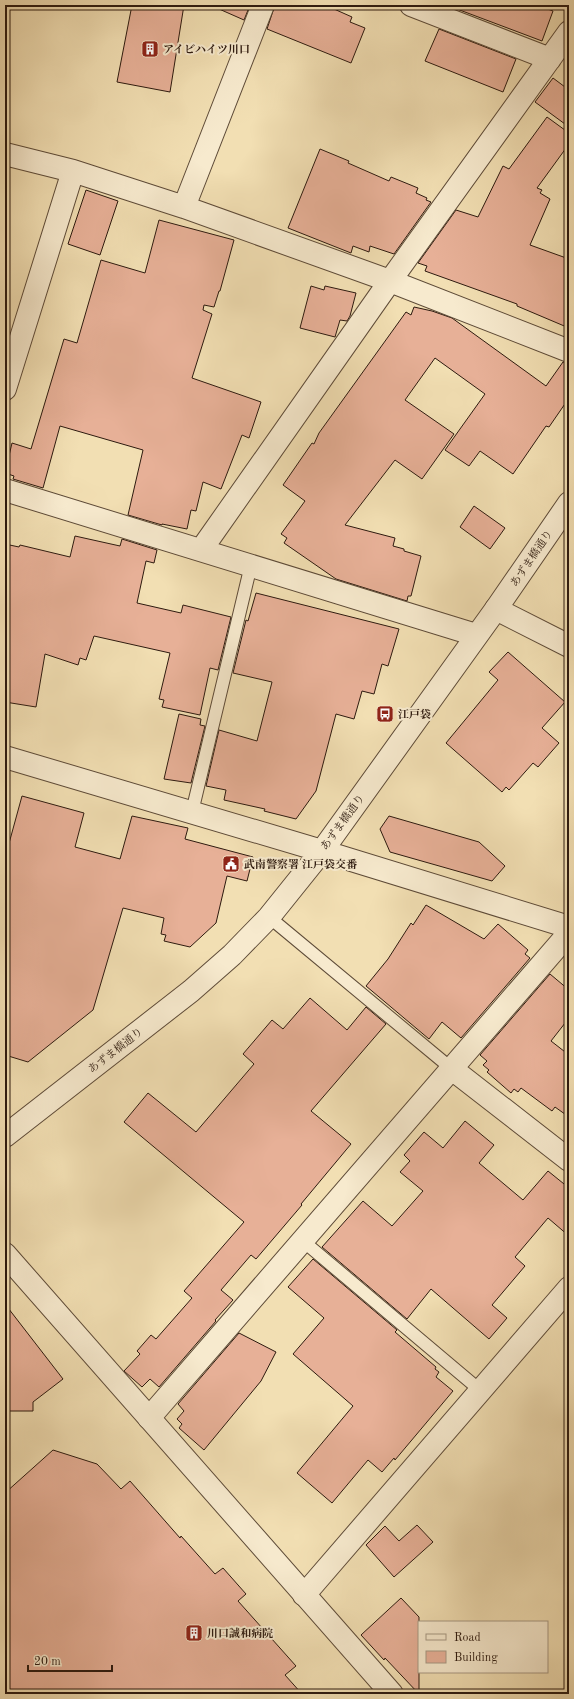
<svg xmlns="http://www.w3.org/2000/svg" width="574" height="1699" viewBox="0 0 574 1699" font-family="'Old Standard TT','Noto Serif JP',serif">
  <rect width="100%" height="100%" fill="#f2dfb3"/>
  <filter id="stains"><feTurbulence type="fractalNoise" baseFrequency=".005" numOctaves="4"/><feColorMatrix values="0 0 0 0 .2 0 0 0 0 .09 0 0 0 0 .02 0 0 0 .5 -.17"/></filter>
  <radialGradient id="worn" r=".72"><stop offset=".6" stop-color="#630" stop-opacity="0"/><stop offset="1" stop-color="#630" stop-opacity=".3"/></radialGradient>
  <path fill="#e7b097" stroke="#2d1a0f" d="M 132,5 L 184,5 L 170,92 L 117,82 Z
    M 210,5 L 250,5 L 244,20 Z
    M 275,5 L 325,5 L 352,17 L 350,22 L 365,28 L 351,63 L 267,29 Z
    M 450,5 L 537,5 L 553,11 L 542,41 L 449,6 Z
    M 439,29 L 516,59 L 503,92 L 425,61 Z
    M 553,78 L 569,90 L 569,127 L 535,102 Z
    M 547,117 L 569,133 L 569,144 L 537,188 L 542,190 L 540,193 L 550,199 L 530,245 L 569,259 L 569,328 L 517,306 L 517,304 L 425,271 L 427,266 L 418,263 L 456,210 L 478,217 L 503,166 L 509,169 Z
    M 320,149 L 349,161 L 348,163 L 389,181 L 391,177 L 418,188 L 416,193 L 427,198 L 426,200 L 431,202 L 394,254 L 370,246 L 369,252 L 353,246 L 351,253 L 288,228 Z
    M 86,190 L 118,201 L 100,255 L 68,244 Z
    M 159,220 L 234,240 L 220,291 L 219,291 L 214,307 L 204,305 L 203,310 L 212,314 L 192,378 L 261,402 L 249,438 L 242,435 L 221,489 L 203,482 L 196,511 L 191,510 L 187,529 L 162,524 L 162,525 L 128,515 L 143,450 L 60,426 L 43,488 L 13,479 L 14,476 L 5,473 L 12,443 L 31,449 L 64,339 L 77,343 L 101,260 L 145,273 Z
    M 311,286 L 324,290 L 325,286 L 356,293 L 350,316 L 347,321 L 340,320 L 335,337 L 300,328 Z
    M 414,307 L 432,311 L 452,318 L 546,386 L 563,362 L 569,363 L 569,398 L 549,427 L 546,426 L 513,474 L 480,451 L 469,466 L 445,450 L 485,394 L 435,358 L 405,400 L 454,434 L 422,479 L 395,460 L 345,525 L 395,538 L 393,546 L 404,549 L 404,551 L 421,556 L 411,596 L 408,596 L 407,601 L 336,579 L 284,543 L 287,538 L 281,534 L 305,501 L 283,485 L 312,443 L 314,444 L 319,433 L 406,312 L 411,315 Z
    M 474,506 L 505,528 L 490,549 L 460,527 Z
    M 75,536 L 120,546 L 122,539 L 157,550 L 154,563 L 146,561 L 137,603 L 181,613 L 183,605 L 231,617 L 218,670 L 210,668 L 200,715 L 162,707 L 164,700 L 159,699 L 170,653 L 94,636 L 86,660 L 80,658 L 78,665 L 45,654 L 36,707 L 5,702 L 5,544 L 19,547 L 20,545 L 70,557 Z
    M 256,593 L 399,629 L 388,666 L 382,664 L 374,694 L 362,691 L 354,719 L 336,714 L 316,791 L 296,819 L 264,811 L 265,809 L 224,800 L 226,790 L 206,786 L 219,730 L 257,741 L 272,682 L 233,673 L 246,620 L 248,621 Z
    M 508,652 L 565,702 L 542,728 L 559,743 L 538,767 L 533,763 L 509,790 L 506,787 L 502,792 L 446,743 L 498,680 L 489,672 Z
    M 179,714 L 201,719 L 200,725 L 205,726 L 191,783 L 164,779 Z
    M 22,796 L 84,813 L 75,847 L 120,859 L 132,816 L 188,828 L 185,839 L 253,857 L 247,881 L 227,876 L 216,923 L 190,947 L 164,941 L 166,935 L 161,934 L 164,918 L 123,908 L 93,1010 L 28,1062 L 5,1055 L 5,858 Z
    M 389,816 L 479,842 L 505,866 L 492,881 L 390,852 L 380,829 Z
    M 426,905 L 484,939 L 498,924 L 528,950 L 525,954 L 530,958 L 461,1038 L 442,1022 L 429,1039 L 366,986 L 388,959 L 411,923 L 413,925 Z
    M 550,974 L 569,990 L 569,1018 L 551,1041 L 569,1055 L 569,1117 L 555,1107 L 552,1111 L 521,1088 L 518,1092 L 514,1089 L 511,1093 L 487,1072 L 489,1070 L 483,1065 L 487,1061 L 480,1055 Z
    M 310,998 L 347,1030 L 366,1007 L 386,1024 L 311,1111 L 351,1144 L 301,1204 L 302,1205 L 256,1259 L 251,1255 L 221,1290 L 233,1300 L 215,1320 L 216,1321 L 159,1387 L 150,1379 L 142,1387 L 124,1371 L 140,1354 L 137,1351 L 151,1335 L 156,1339 L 192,1298 L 184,1291 L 244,1222 L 124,1122 L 148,1093 L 196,1132 L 254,1064 L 243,1054 L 272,1020 L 283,1029 Z
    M 465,1121 L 494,1145 L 479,1163 L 523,1200 L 548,1171 L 569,1188 L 569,1236 L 548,1218 L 515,1257 L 525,1266 L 492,1305 L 507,1318 L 489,1339 L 431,1289 L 407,1319 L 322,1247 L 363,1201 L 392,1226 L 423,1191 L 400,1172 L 410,1161 L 404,1155 L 424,1132 L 443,1148 Z
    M 313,1259 L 397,1330 L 395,1332 L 436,1367 L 435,1369 L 439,1372 L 436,1377 L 453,1391 L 395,1460 L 394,1458 L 382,1472 L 368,1460 L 332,1503 L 297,1473 L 353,1406 L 293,1354 L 324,1318 L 288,1287 Z
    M 5,1304 L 63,1379 L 33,1402 L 33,1411 L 5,1411 Z
    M 239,1333 L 276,1352 L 261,1381 L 204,1450 L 179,1428 L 182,1424 L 177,1419 L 184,1411 L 178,1404 Z
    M 53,1450 L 97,1464 L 121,1489 L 130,1481 L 180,1538 L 181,1536 L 215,1574 L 223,1568 L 246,1594 L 238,1601 L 296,1666 L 285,1675 L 302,1694 L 5,1694 L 5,1493 Z
    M 417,1525 L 433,1542 L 394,1577 L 366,1545 L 385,1526 L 399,1541 Z
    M 401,1598 L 419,1617 L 419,1694 L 385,1658 L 384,1660 L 361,1635 Z"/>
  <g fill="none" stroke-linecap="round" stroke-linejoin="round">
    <g stroke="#5e4b38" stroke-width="14">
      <path id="service" d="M 192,812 L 251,565
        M 269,917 L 452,1069
        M 303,1241 L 481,1391"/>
    </g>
    <g stroke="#5e4b38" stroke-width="24">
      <path id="minor" d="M 411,5 L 550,59
        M 5,154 L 73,171 L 184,207 L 390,281 L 569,351
        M 184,207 L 263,5
        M 5,389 L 73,171
        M 5,490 L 476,635
        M 201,550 L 390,281 L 569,32
        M 496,609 L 569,646
        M 452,1069 L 569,1160
        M 149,1418 L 569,933
        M 304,1595 L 569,1288"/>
    </g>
    <g stroke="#5e4b38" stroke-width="24">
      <path id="tertiary" d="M 5,757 L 322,851 L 569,927
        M 5,1136 L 191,991 L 232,955 L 269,917 L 322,851 L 496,609 L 569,503
        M 5,1254 L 392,1694"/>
    </g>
    <use href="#service" stroke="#f7eace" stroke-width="12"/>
    <use href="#minor" stroke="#f7eace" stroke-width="22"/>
    <use href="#tertiary" stroke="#f7eace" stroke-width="22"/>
  </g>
  <defs>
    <g id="building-square" transform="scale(0.9)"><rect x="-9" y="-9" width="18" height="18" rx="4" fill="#8f2418" stroke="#f7eace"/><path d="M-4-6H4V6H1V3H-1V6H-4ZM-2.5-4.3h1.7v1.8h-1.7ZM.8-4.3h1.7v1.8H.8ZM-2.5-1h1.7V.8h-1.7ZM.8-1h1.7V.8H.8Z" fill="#fff"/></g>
    <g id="bus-square" transform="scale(0.9)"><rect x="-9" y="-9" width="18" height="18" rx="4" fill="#8f2418" stroke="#f7eace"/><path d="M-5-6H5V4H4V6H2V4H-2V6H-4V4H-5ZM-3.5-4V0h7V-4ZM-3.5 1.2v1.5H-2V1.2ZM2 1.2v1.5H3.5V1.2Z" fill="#fff"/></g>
    <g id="civic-square" transform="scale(0.9)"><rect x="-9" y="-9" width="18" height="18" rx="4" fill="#8f2418" stroke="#f7eace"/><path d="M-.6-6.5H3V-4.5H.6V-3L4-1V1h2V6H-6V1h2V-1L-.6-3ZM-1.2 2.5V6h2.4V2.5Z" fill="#fff"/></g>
  </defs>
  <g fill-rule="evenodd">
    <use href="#building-square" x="150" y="49"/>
    <use href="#bus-square" x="385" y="714"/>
    <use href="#civic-square" x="231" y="864"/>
    <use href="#building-square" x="194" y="1633"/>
  </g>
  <g text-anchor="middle" stroke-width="4" stroke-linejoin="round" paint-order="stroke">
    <g font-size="11" font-weight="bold" fill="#2d1a0f" stroke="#f7eace" text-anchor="start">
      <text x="163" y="53">アイビハイツ川口</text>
      <text x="398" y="718">江戸袋</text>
      <text x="244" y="868">武南警察署 江戸袋交番</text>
      <text x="207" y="1637">川口誠和病院</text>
    </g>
    <g font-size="11" fill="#2d1a0f" stroke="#f7eace">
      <text transform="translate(531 558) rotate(-56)" y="4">あずま橋通り</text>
      <text transform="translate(342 822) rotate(-54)" y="4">あずま橋通り</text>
      <text transform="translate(115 1050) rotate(-38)" y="4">あずま橋通り</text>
    </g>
  </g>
  <rect width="574" height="1699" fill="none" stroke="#f2dfb3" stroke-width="20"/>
  <rect x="6" y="6" width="562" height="1687" fill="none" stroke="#2d1a0f" stroke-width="2"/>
  <rect x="10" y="10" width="554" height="1679" fill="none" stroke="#2d1a0f"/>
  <rect x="418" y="1621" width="130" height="52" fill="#f7eace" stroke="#a69782"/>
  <rect x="426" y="1634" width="20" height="6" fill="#f7eace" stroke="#a69782"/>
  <text x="454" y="1641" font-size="12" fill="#2d1a0f">Road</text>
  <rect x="426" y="1651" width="20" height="12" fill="#e7b097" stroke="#a69782"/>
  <text x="454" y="1661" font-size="12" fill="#2d1a0f">Building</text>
  <path d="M28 1665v6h84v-6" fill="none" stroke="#2d1a0f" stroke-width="2"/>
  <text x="34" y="1665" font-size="12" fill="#2d1a0f" stroke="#f7eace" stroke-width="3" paint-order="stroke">20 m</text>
  <rect width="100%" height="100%" filter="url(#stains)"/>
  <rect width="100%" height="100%" fill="url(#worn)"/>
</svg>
